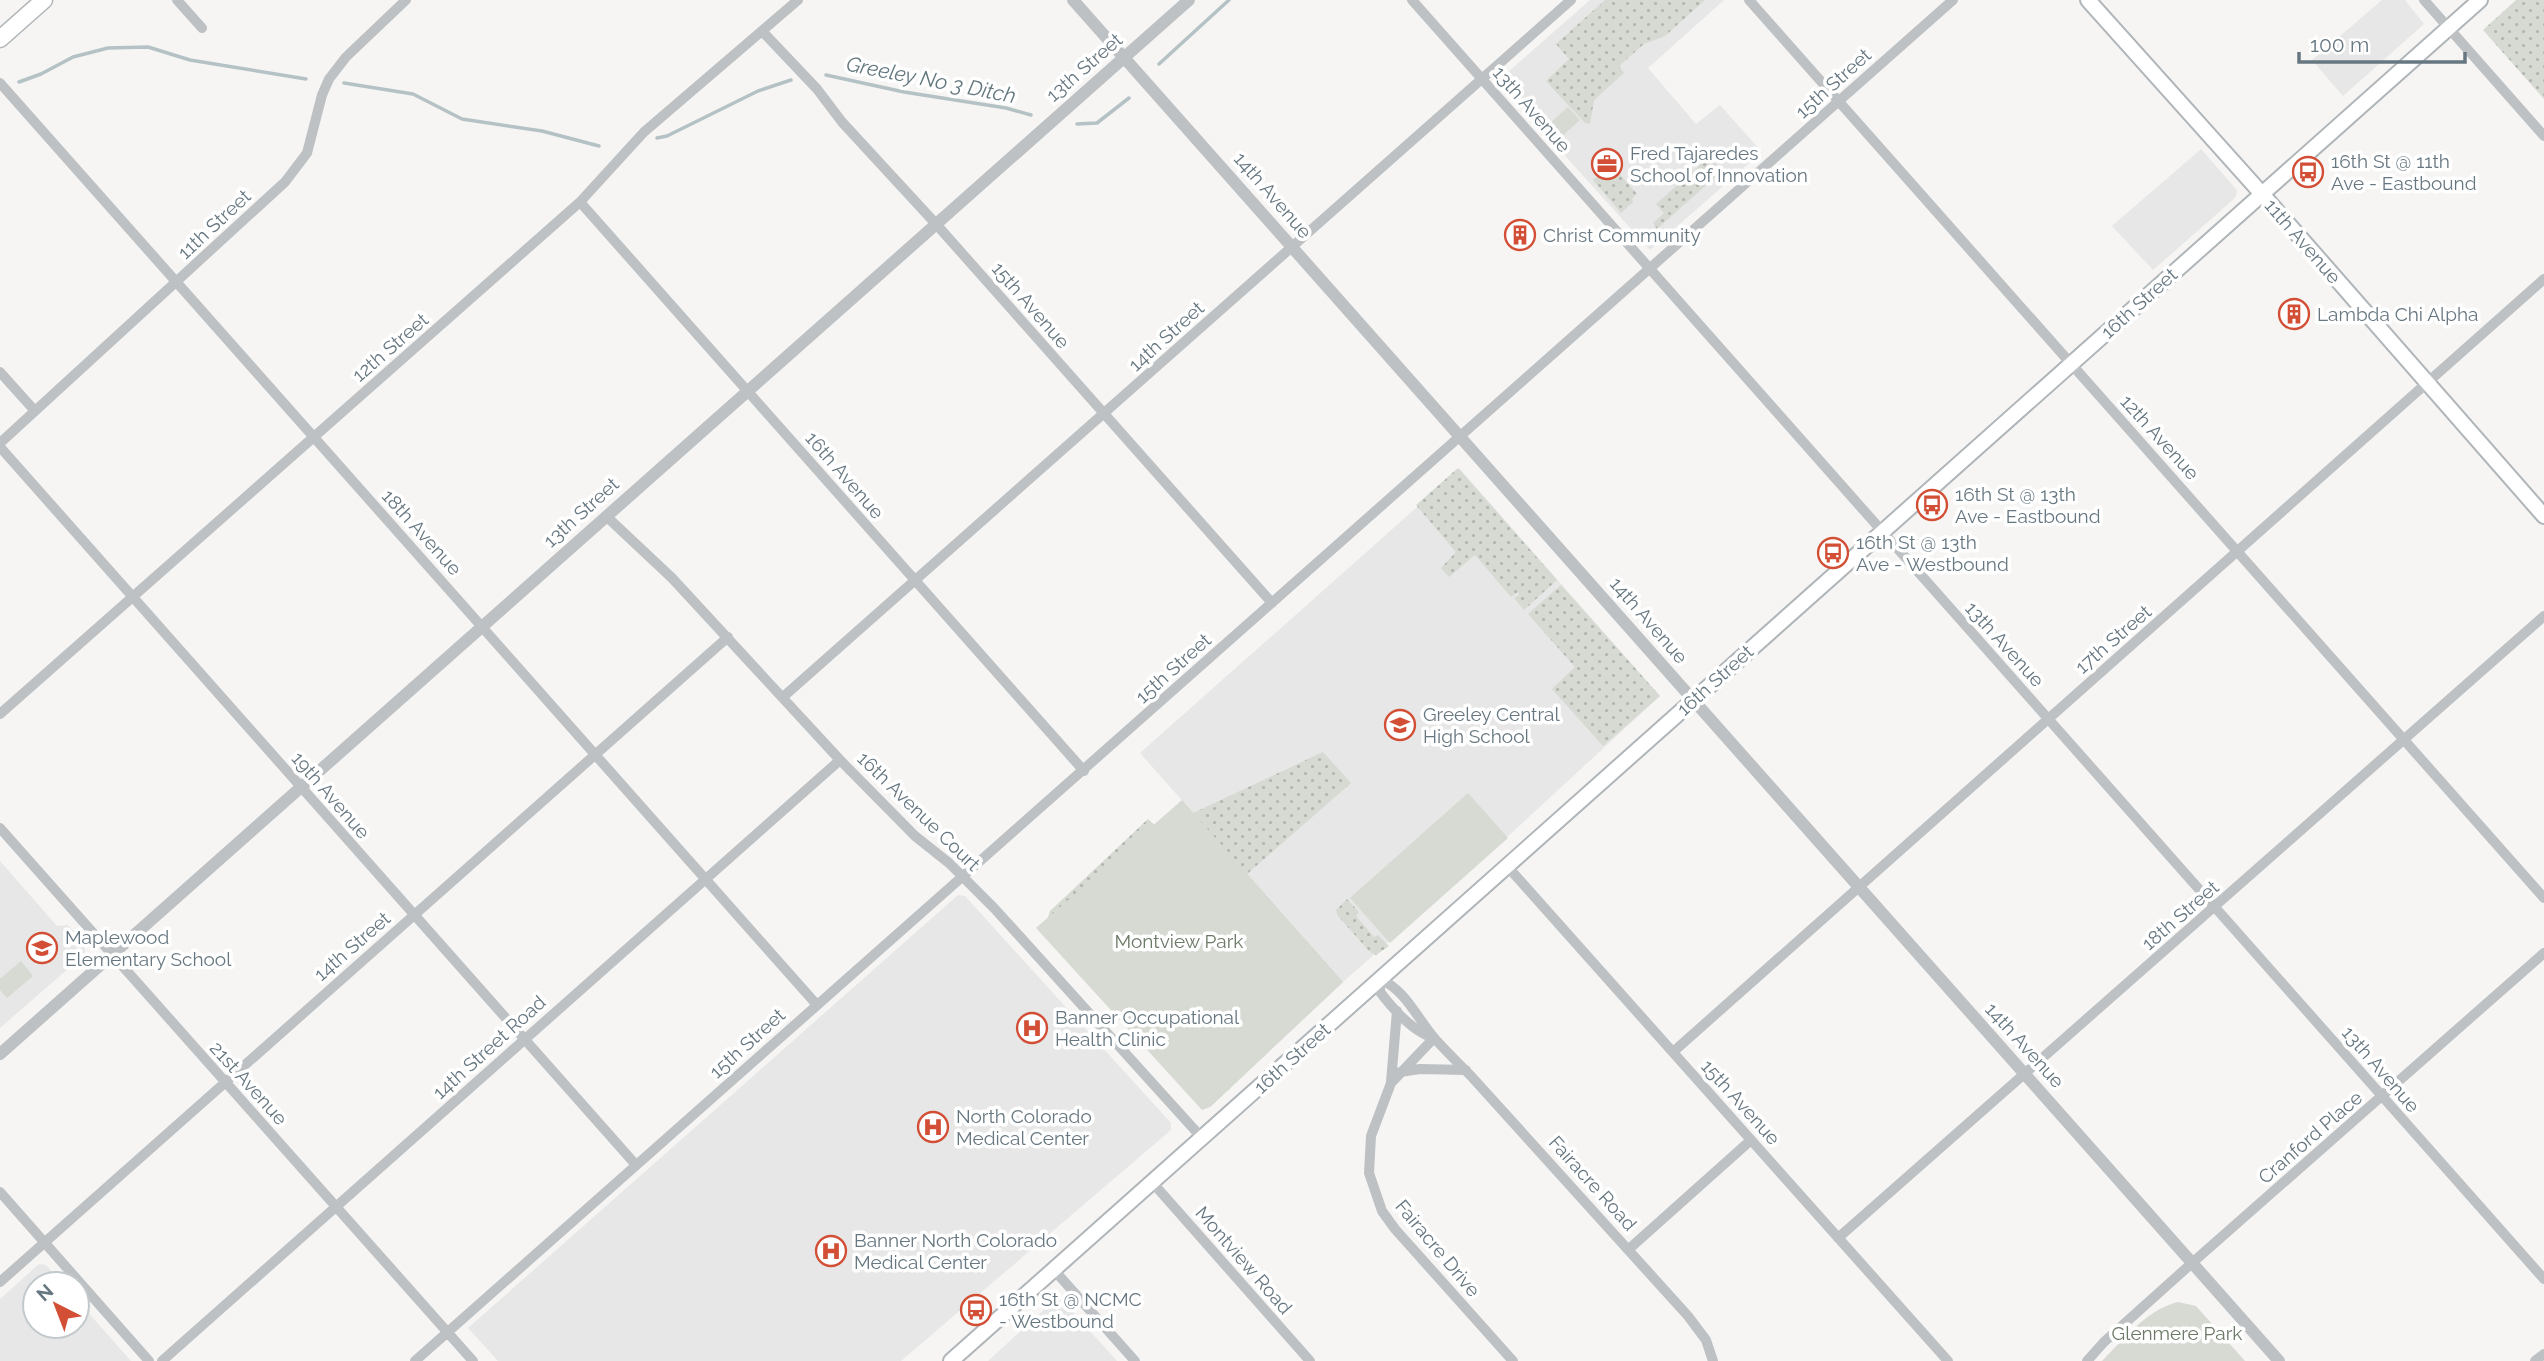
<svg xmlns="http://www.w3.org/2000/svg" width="2544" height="1361" viewBox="0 0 2544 1361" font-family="Raleway,sans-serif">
  <defs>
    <pattern id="grass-dots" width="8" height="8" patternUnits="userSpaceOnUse" patternTransform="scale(1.75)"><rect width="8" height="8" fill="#d6dad2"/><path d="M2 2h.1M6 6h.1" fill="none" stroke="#b1b6b0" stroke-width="1.8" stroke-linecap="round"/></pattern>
  </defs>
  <rect width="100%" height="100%" fill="#f6f5f3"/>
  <path fill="#e6e7e6" d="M 1590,0 L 1724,0 L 1648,68 L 1696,124 L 1720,105 L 1762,152 L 1650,250 L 1498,81 Z
    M 2382,0 L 2405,0 L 2424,24 L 2343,96 L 2312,60 Z
    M 2201,149 L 2236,189 L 2237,193 L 2235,198 L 2153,270 L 2112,226 Z
    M 1460,469 L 1660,696 L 1505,839 L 1343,982 L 1140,753 Z
    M 0,861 L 57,926 L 68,925 L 84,943 L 85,954 L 0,1028 Z
    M 958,895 L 965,896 L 1171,1123 L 1171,1130 L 901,1361 L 498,1361 L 468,1328 Z
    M 39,1264 L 46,1265 L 63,1284 L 35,1284 L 35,1326 L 77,1326 L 77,1300 L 131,1361 L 0,1361 L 0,1299 Z
    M 1058,1296 L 1117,1361 L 988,1361 L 1058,1297 Z"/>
  <path fill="url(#grass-dots)" d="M 1605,0 L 1705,0 L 1665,36 L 1644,44 L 1619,66 L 1624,73 L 1594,100 L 1590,124 L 1585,123 L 1546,81 L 1569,59 L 1556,44 Z
    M 2516,0 L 2544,0 L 2544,99 L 2483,30 Z
    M 1709,157 L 1722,171 L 1657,229 L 1653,223 L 1664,213 L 1656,204 Z
    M 1616,170 L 1637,194 L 1632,199 L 1633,202 L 1621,213 L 1593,180 L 1603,172 L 1607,177 Z
    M 1458,468 L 1557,580 L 1524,610 L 1514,598 L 1519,595 L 1518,592 L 1511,597 L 1475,555 L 1449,577 L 1441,568 L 1456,552 L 1416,505 Z
    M 1561,585 L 1660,696 L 1603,746 L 1552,689 L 1575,667 L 1528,614 Z
    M 1323,752 L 1351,783 L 1247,874 L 1343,982 L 1210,1107 L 1045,926 L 1050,911 L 1148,819 L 1159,829 Z
    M 1347,899 L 1359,912 L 1356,916 L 1374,937 L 1378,935 L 1389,946 L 1376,955 L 1370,952 L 1338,916 L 1336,910 Z"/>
  <path fill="#d6dad2" d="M 1568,107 L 1580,120 L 1559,139 L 1547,126 Z
    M 1468,793 L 1508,838 L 1390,943 L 1350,898 Z
    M 1182,800 L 1343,982 L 1210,1107 L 1202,1110 L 1036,928 Z
    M 21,961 L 33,976 L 7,998 L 0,990 L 0,979 Z
    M 2178,1302 L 2196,1306 L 2245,1361 L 2102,1361 C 2124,1339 2146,1310 2178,1302 Z"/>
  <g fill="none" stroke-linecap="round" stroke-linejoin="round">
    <path stroke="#b5c2c5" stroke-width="3.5" d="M 1159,64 L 1229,0
      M 826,75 L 904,92 L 1006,108 L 1031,115
      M 19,82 L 41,74 L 73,57 L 108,48 L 148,47 L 190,60 L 306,79
      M 344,83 L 413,94 L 462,119 L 542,131 L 599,146
      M 1077,124 L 1097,123 L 1129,98
      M 657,138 L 667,136 L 758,91 L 791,80"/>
    <g stroke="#afb5b9" stroke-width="18">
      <path id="secondary" d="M 2088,0 L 2262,194 L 2544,516
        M 951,1361 L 2480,0"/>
    </g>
    <g stroke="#b0b5b8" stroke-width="19">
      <path id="primary" d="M 0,39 L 44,0"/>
    </g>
    <path stroke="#bdc1c4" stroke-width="10" d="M 177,0 L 202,28
      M 1412,0 L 2544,1279
      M 1749,0 L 2544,898
      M 2424,0 L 2544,136
      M 762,31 L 817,89 L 842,122 L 936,224 L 1272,603
      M 0,83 L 817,1005
      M 580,202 L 1084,771
      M 0,372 L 35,411
      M 0,443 L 285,182 L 307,153 L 322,95 L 329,79 L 346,57 L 406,0
      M 0,447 L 636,1165
      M 606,516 L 672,578 L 840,760 L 915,836 L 949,863 L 994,908 L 1202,1138
      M 783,697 L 1571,0
      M 0,714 L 580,202 L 644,132 L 798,0
      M 0,828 L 473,1361
      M 1507,866 L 1948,1361
      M 1434,1038 C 1413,1032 1393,1009 1380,992 L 1380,979 C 1407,991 1417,1019 1436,1040 C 1447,1052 1459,1064 1471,1076 L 1688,1316 L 1706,1340 L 1713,1361
      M 1434,1038 L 1391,1083 L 1371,1136 L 1369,1173 L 1382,1211 L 1395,1229 L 1513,1361
      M 1673,1052 L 2544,279
      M 1400,1072 L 1420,1069 L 1466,1070
      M 1391,1082 L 1397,1011
      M 1152,1182 L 1310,1361
      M 0,1192 L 149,1361
      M 1838,1238 L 2544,616
      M 1629,1249 L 1751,1140
      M 1054,1270 L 1135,1361
      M 0,1282 L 728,637
      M 162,1361 L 840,760
      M 415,1361 L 1953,0
      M 2087,1361 L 2104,1342 L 2192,1263 L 2544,953
      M 2535,1361 L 2544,1354"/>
    <path stroke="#bdc1c4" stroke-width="12" d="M 1073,0 L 2279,1361
      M 0,1054 L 1189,0"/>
    <use href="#secondary" stroke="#fff" stroke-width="14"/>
    <use href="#primary" stroke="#fff" stroke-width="16"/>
  </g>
  <defs>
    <g id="office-ring" transform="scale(1.575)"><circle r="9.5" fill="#fff" stroke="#d24f36" stroke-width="1.5"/><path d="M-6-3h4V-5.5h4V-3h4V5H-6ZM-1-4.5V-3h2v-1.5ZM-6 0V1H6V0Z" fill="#d24f36"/></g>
    <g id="bus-ring" transform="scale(1.575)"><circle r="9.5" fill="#fff" stroke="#d24f36" stroke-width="1.5"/><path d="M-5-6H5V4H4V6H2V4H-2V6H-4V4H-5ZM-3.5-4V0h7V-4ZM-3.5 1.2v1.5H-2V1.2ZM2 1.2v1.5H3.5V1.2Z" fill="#d24f36"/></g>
    <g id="building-ring" transform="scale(1.575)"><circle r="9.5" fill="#fff" stroke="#d24f36" stroke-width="1.5"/><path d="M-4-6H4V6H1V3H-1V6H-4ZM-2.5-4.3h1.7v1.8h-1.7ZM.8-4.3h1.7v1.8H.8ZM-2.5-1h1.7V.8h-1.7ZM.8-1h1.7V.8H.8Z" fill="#d24f36"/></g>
    <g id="school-ring" transform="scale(1.575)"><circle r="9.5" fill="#fff" stroke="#d24f36" stroke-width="1.5"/><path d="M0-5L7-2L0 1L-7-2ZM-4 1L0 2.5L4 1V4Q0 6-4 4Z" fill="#d24f36"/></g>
    <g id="hospital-ring" transform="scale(1.575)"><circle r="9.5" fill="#fff" stroke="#d24f36" stroke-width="1.5"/><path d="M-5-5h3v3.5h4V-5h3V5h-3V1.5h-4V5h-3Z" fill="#d24f36"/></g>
  </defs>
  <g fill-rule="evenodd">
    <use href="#office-ring" x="1607" y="164"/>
    <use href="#bus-ring" x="2308" y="172"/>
    <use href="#building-ring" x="1520" y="235"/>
    <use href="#building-ring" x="2294" y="314"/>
    <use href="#bus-ring" x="1932" y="505"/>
    <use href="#bus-ring" x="1833" y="553"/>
    <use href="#school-ring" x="1400" y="725"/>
    <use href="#school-ring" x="42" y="948"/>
    <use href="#hospital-ring" x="1032" y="1028"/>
    <use href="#hospital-ring" x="933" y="1127"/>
    <use href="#hospital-ring" x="831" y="1251"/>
    <use href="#bus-ring" x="976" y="1310"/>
  </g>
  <g text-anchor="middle" stroke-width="7" stroke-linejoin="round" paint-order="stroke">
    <g font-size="19" fill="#677781" stroke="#fff">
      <text transform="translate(1084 67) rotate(-41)" y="7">13th Street</text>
      <text transform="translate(1833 83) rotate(-42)" y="7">15th Street</text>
      <text transform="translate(1532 109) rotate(49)" y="7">13th Avenue</text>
      <text transform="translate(1273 195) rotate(49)" y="7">14th Avenue</text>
      <text transform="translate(214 224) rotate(-43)" y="7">11th Street</text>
      <text transform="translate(2303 241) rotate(49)" y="7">11th Avenue</text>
      <text transform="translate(2139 303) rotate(-42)" y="7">16th Street</text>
      <text transform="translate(1031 305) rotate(49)" y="7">15th Avenue</text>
      <text transform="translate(1166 336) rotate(-42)" y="7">14th Street</text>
      <text transform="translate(390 347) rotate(-41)" y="7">12th Street</text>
      <text transform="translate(2160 437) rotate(48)" y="7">12th Avenue</text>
      <text transform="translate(845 475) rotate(49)" y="7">16th Avenue</text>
      <text transform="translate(581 512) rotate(-42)" y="7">13th Street</text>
      <text transform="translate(422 532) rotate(48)" y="7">18th Avenue</text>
      <text transform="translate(1649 620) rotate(49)" y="7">14th Avenue</text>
      <text transform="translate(2113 639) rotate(-41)" y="7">17th Street</text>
      <text transform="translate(2005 644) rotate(48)" y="7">13th Avenue</text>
      <text transform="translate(1173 668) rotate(-42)" y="7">15th Street</text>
      <text transform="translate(1715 680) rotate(-42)" y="7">16th Street</text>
      <text transform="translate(331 795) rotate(49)" y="7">19th Avenue</text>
      <text transform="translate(919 811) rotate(44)" y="7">16th Avenue Court</text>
      <text transform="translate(2180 915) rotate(-41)" y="7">18th Street</text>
      <text transform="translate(352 946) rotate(-41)" y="7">14th Street</text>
      <text transform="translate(747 1043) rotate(-42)" y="7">15th Street</text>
      <text transform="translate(2025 1045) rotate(48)" y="7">14th Avenue</text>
      <text transform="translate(489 1047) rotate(-42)" y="7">14th Street Road</text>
      <text transform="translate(1292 1058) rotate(-42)" y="7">16th Street</text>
      <text transform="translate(2381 1069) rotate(49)" y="7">13th Avenue</text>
      <text transform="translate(249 1083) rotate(48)" y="7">21st Avenue</text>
      <text transform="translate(1741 1102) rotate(48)" y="7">15th Avenue</text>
      <text transform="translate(2310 1137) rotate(-41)" y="7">Cranford Place</text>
      <text transform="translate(1593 1183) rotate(48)" y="7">Fairacre Road</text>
      <text transform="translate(1438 1248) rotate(50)" y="7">Fairacre Drive</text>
      <text transform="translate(1244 1260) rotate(49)" y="7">Montview Road</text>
    </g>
    <g font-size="19" fill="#677781" stroke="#fff" text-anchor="start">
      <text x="1630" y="160">Fred Tajaredes<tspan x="1630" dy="22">School of Innovation</tspan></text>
      <text x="2331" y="168">16th St @ 11th<tspan x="2331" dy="22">Ave - Eastbound</tspan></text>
      <text x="1543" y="242">Christ Community</text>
      <text x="2317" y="321">Lambda Chi Alpha</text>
      <text x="1955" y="501">16th St @ 13th<tspan x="1955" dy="22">Ave - Eastbound</tspan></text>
      <text x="1856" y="549">16th St @ 13th<tspan x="1856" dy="22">Ave - Westbound</tspan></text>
      <text x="1423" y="721">Greeley Central<tspan x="1423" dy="22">High School</tspan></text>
      <text x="65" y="944">Maplewood<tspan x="65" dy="22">Elementary School</tspan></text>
      <text x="1055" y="1024">Banner Occupational<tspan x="1055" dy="22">Health Clinic</tspan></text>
      <text x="956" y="1123">North Colorado<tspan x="956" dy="22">Medical Center</tspan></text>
      <text x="854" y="1247">Banner North Colorado<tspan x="854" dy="22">Medical Center</tspan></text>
      <text x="999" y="1306">16th St @ NCMC<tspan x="999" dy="22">- Westbound</tspan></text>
    </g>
    <g font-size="19" fill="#6b7966" stroke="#fff">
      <text x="1179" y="948">Montview Park</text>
      <text x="2177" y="1340">Glenmere Park</text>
    </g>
    <g font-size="21" font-style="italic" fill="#63787e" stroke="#fff">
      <text transform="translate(931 80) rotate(11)" y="7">Greeley No 3 Ditch</text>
    </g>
  </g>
  <g transform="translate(56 1305) rotate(318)"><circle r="33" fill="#ffffff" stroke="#c2c9cd" stroke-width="2"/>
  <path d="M0-5L12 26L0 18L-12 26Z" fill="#d24f36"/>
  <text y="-10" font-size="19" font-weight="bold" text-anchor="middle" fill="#677781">N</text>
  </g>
  <path d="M2299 52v10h166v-10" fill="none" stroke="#677781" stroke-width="3.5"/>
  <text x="2310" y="52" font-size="21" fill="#677781" stroke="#ffffff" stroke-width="5" paint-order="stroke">100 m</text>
</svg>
